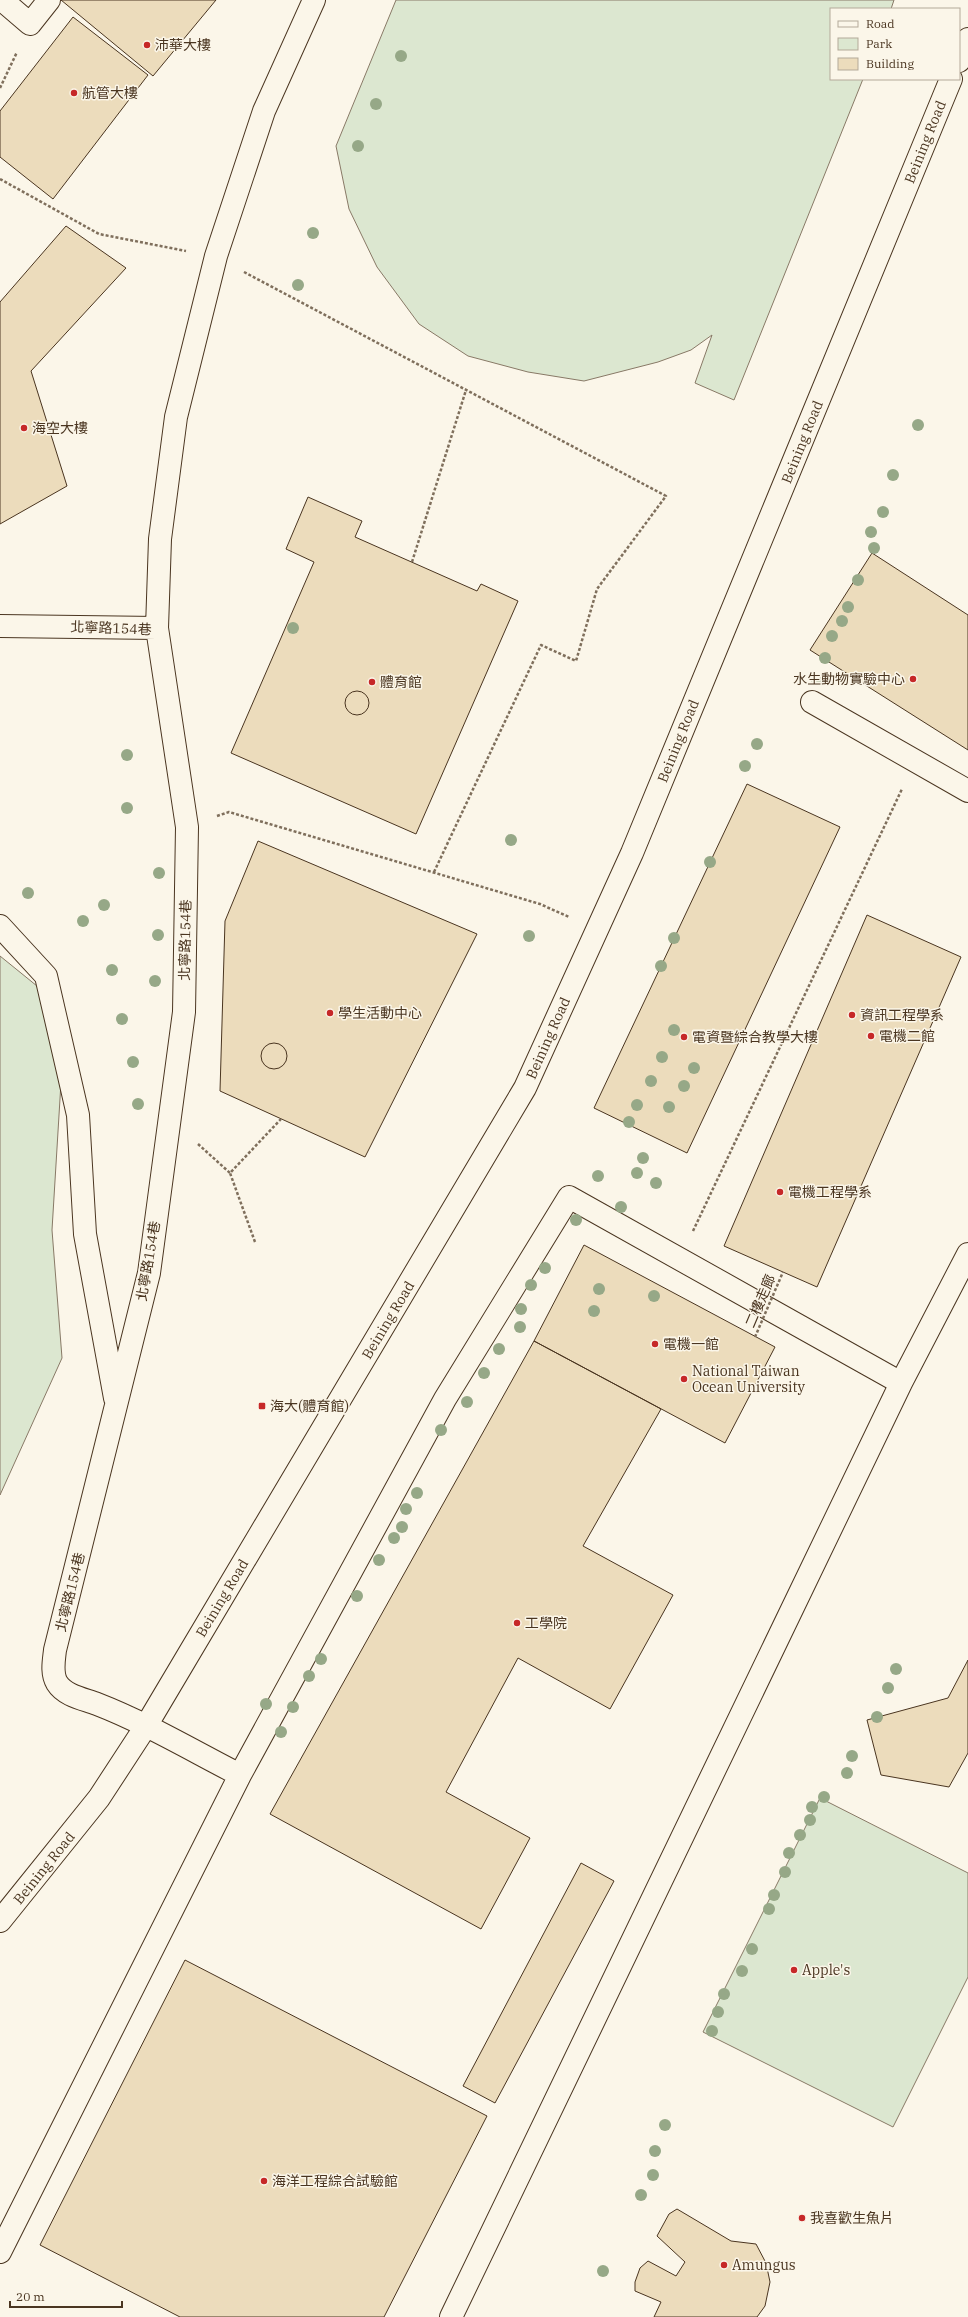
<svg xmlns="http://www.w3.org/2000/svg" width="968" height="2317" viewBox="0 0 968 2317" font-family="'IBM Plex Serif','Noto Sans TC',serif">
  <rect width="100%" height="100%" fill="#fbf6e9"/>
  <path fill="#dce7d0" stroke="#887966" d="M 396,0 L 894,0 L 891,9 L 831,9 L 831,79 L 863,79 L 734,400 L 695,383 L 712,335 L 691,350 L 658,362 L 584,381 L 528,372 L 468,356 L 419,324 L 377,267 L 349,209 L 336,146 Z
    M 0,956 L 37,986 L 62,1066 L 52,1230 L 62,1358 L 0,1495 Z
    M 820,1798 L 968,1873 L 968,1977 L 893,2127 L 703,2032 Z"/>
  <path fill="#ecdcbc" stroke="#4a3520" d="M 61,0 L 216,0 L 153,76 Z
    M 73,17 L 148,75 L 53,199 L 0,157 L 0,111 Z
    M 66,226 L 126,268 L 31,371 L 67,486 L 0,524 L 0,302 Z
    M 308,497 L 362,521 L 355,537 L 477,591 L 481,584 L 518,601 L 416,834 L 231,753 L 314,562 L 286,549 Z
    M 872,553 L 968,615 L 968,750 L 810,650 Z
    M345 703a12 12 0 1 1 24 0a12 12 0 1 1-24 0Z
    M 747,784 L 840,827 L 687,1153 L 594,1108 Z
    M 258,841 L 477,934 L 365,1157 L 220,1091 L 225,921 Z
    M 867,915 L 961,957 L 817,1287 L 724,1246 Z
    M261 1056a13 13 0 1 1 26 0a13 13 0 1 1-26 0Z
    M 584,1245 L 775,1347 L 725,1443 L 534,1341 Z
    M 534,1341 L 661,1409 L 583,1546 L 673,1595 L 610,1709 L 518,1658 L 446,1792 L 530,1838 L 481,1929 L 270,1814 Z
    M 968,1660 L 968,1753 L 949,1787 L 881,1775 L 867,1720 L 948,1698 Z
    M 581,1863 L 614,1881 L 495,2103 L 463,2086 Z
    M 185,1960 L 487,2116 L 384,2317 L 180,2317 L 40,2245 Z
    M 677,2209 L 731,2241 L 756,2244 L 766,2263 L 770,2282 L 765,2306 L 757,2317 L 654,2317 L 661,2302 L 635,2291 L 635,2282 L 640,2268 L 648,2261 L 676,2276 L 685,2262 L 657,2236 L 669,2214 Z"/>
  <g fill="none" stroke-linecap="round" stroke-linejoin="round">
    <g stroke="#4a3520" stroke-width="24">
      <path id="minor" d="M 2,0 L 30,24 L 49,0
        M 0,626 L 157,628
        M 812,702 L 968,791
        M 0,926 L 46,976 L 78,1115 L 85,1234 L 115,1398
        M 240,1775 C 193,1751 146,1723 97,1704 C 84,1699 65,1696 57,1683 C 51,1673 54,1660 55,1650 L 149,1273 L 184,1012 L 187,827 L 157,628 L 160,539 L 176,417 L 216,256 L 264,111 L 314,0
        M 0,2252 L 240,1775 L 445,1399 L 569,1197 L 901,1383
        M 451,2317 L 901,1383 L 968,1254"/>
    </g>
    <g stroke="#4a3520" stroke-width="24">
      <path id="major" d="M 959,61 L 968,39
        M 0,1921 L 99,1798 L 146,1726 L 525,1088 L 632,853 L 951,79"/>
    </g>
    <path stroke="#7f6f5c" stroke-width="2.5" stroke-dasharray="3 2" stroke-linecap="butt" d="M 0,88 L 17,52
      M 0,179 L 99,234 L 186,251
      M 244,272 L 666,496 L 597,589 L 576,661 L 541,645 L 434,872
      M 412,562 L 466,390
      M 217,816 L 229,812 L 540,904 L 569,917
      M 198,1144 L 230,1173
      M 693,1231 L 902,789
      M 255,1242 L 230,1173 L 281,1119"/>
    <use href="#minor" stroke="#fbf6e9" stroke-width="22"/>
    <use href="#major" stroke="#fbf6e9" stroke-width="22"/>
    <path stroke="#7f6f5c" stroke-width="2.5" stroke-dasharray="3 2" stroke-linecap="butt" d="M 755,1337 L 783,1272"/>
  </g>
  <g fill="#96a887">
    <circle cx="401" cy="56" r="6"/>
    <circle cx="376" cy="104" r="6"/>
    <circle cx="358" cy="146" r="6"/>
    <circle cx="313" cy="233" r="6"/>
    <circle cx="298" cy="285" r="6"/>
    <circle cx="918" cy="425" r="6"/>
    <circle cx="893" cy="475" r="6"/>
    <circle cx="883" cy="512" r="6"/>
    <circle cx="871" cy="532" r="6"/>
    <circle cx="874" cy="548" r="6"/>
    <circle cx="858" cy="580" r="6"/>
    <circle cx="848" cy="607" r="6"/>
    <circle cx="842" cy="621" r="6"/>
    <circle cx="293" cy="628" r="6"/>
    <circle cx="832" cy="636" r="6"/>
    <circle cx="825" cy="658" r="6"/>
    <circle cx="817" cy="680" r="6"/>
    <circle cx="757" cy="744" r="6"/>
    <circle cx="127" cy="755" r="6"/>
    <circle cx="745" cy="766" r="6"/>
    <circle cx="127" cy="808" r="6"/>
    <circle cx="511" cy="840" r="6"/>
    <circle cx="710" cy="862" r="6"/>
    <circle cx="159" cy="873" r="6"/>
    <circle cx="28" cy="893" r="6"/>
    <circle cx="104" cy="905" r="6"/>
    <circle cx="83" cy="921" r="6"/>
    <circle cx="158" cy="935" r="6"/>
    <circle cx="529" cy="936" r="6"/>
    <circle cx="674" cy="938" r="6"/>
    <circle cx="661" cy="966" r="6"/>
    <circle cx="112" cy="970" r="6"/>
    <circle cx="155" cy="981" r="6"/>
    <circle cx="122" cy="1019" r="6"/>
    <circle cx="674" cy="1030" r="6"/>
    <circle cx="662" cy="1057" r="6"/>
    <circle cx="133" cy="1062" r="6"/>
    <circle cx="694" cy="1068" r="6"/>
    <circle cx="651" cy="1081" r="6"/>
    <circle cx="684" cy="1086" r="6"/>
    <circle cx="138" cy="1104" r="6"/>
    <circle cx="637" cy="1105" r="6"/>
    <circle cx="669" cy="1107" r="6"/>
    <circle cx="629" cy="1122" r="6"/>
    <circle cx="643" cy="1158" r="6"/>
    <circle cx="637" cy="1173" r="6"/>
    <circle cx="598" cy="1176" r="6"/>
    <circle cx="656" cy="1183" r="6"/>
    <circle cx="621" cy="1207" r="6"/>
    <circle cx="576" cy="1220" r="6"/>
    <circle cx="545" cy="1268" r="6"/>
    <circle cx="531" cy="1285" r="6"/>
    <circle cx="599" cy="1289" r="6"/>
    <circle cx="654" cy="1296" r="6"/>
    <circle cx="521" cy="1309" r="6"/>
    <circle cx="594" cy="1311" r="6"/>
    <circle cx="520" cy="1327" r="6"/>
    <circle cx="499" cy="1349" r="6"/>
    <circle cx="484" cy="1373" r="6"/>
    <circle cx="467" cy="1402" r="6"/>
    <circle cx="441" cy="1430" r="6"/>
    <circle cx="417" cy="1493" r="6"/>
    <circle cx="406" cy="1509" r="6"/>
    <circle cx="402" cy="1527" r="6"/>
    <circle cx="394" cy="1538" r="6"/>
    <circle cx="379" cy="1560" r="6"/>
    <circle cx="357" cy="1596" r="6"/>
    <circle cx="321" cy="1659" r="6"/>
    <circle cx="896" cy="1669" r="6"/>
    <circle cx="309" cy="1676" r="6"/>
    <circle cx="888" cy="1688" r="6"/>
    <circle cx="266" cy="1704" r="6"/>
    <circle cx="293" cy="1707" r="6"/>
    <circle cx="877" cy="1717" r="6"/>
    <circle cx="281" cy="1732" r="6"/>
    <circle cx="852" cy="1756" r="6"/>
    <circle cx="847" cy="1773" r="6"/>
    <circle cx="824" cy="1797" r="6"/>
    <circle cx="812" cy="1807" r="6"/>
    <circle cx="810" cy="1820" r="6"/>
    <circle cx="800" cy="1835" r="6"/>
    <circle cx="789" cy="1853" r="6"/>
    <circle cx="785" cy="1872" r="6"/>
    <circle cx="774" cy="1895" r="6"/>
    <circle cx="769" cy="1909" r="6"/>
    <circle cx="752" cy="1949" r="6"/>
    <circle cx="742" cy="1971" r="6"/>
    <circle cx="724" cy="1994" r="6"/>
    <circle cx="718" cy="2012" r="6"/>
    <circle cx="712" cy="2031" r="6"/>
    <circle cx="665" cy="2125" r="6"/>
    <circle cx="655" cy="2151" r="6"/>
    <circle cx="653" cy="2175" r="6"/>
    <circle cx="641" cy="2195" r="6"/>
    <circle cx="603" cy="2271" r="6"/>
  </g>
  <g fill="#c62828" stroke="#fbf6e9" stroke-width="1.5">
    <circle cx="147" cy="45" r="4"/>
    <circle cx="74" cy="93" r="4"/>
    <circle cx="24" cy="428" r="4"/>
    <circle cx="913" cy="679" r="4"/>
    <circle cx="372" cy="682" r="4"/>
    <circle cx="330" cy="1013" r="4"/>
    <circle cx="852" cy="1015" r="4"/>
    <circle cx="871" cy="1036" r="4"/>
    <circle cx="684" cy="1037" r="4"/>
    <circle cx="780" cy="1192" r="4"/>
    <circle cx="655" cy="1344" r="4"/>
    <circle cx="684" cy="1379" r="4"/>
    <rect x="258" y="1402" width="8" height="8" rx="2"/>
    <circle cx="517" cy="1623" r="4"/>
    <circle cx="794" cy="1970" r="4"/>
    <circle cx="264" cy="2181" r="4"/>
    <circle cx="802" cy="2218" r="4"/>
    <circle cx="724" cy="2265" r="4"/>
  </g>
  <g text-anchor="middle" stroke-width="3" stroke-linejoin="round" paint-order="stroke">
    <g font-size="14" fill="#4a3520" stroke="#fbf6e9" text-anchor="start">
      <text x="155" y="50">沛華大樓</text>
      <text x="82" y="98">航管大樓</text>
      <text x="32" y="433">海空大樓</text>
      <text x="905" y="684" text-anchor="end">水生動物實驗中心</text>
      <text x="380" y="687">體育館</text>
      <text x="338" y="1018">學生活動中心</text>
      <text x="860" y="1020">資訊工程學系</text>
      <text x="879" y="1041">電機二館</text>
      <text x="692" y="1042">電資暨綜合教學大樓</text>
      <text x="788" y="1197">電機工程學系</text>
      <text x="663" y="1349">電機一館</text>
      <text x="692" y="1376">National Taiwan<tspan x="692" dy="16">Ocean University</tspan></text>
      <text x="270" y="1411">海大(體育館)</text>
      <text x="525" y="1628">工學院</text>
      <text x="802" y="1975">Apple's</text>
      <text x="272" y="2186">海洋工程綜合試驗館</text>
      <text x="810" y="2223">我喜歡生魚片</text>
      <text x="732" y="2270">Amungus</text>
    </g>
    <g font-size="14" fill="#4a3520" stroke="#fbf6e9">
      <text transform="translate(925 142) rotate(-68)" y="5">Beining Road</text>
      <text transform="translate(802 442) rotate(-68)" y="5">Beining Road</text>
      <text transform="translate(111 628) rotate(2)" y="5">北寧路154巷</text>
      <text transform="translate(678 741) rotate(-68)" y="5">Beining Road</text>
      <text transform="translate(185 940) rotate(-89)" y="5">北寧路154巷</text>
      <text transform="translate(548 1038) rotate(-66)" y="5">Beining Road</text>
      <text transform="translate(148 1261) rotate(-80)" y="5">北寧路154巷</text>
      <text transform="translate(760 1301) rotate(-67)" y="5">二樓走廊</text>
      <text transform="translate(388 1320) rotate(-59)" y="5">Beining Road</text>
      <text transform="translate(70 1592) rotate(-76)" y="5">北寧路154巷</text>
      <text transform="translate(222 1598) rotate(-59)" y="5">Beining Road</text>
      <text transform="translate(44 1868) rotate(-51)" y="5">Beining Road</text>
    </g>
  </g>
  <rect x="830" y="8" width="130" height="72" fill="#fbf6e9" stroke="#b4a999"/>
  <rect x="838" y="21" width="20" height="6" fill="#fbf6e9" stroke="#b4a999"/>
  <text x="866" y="28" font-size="12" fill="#4a3520">Road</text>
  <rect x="838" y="38" width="20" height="12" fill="#dce7d0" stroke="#b4a999"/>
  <text x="866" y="48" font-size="12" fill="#4a3520">Park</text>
  <rect x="838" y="58" width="20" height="12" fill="#ecdcbc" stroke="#b4a999"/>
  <text x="866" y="68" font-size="12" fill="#4a3520">Building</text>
  <path d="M10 2301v6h112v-6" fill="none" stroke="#4a3520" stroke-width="2"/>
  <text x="16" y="2301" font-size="12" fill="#4a3520" stroke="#fbf6e9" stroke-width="3" paint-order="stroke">20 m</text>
</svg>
